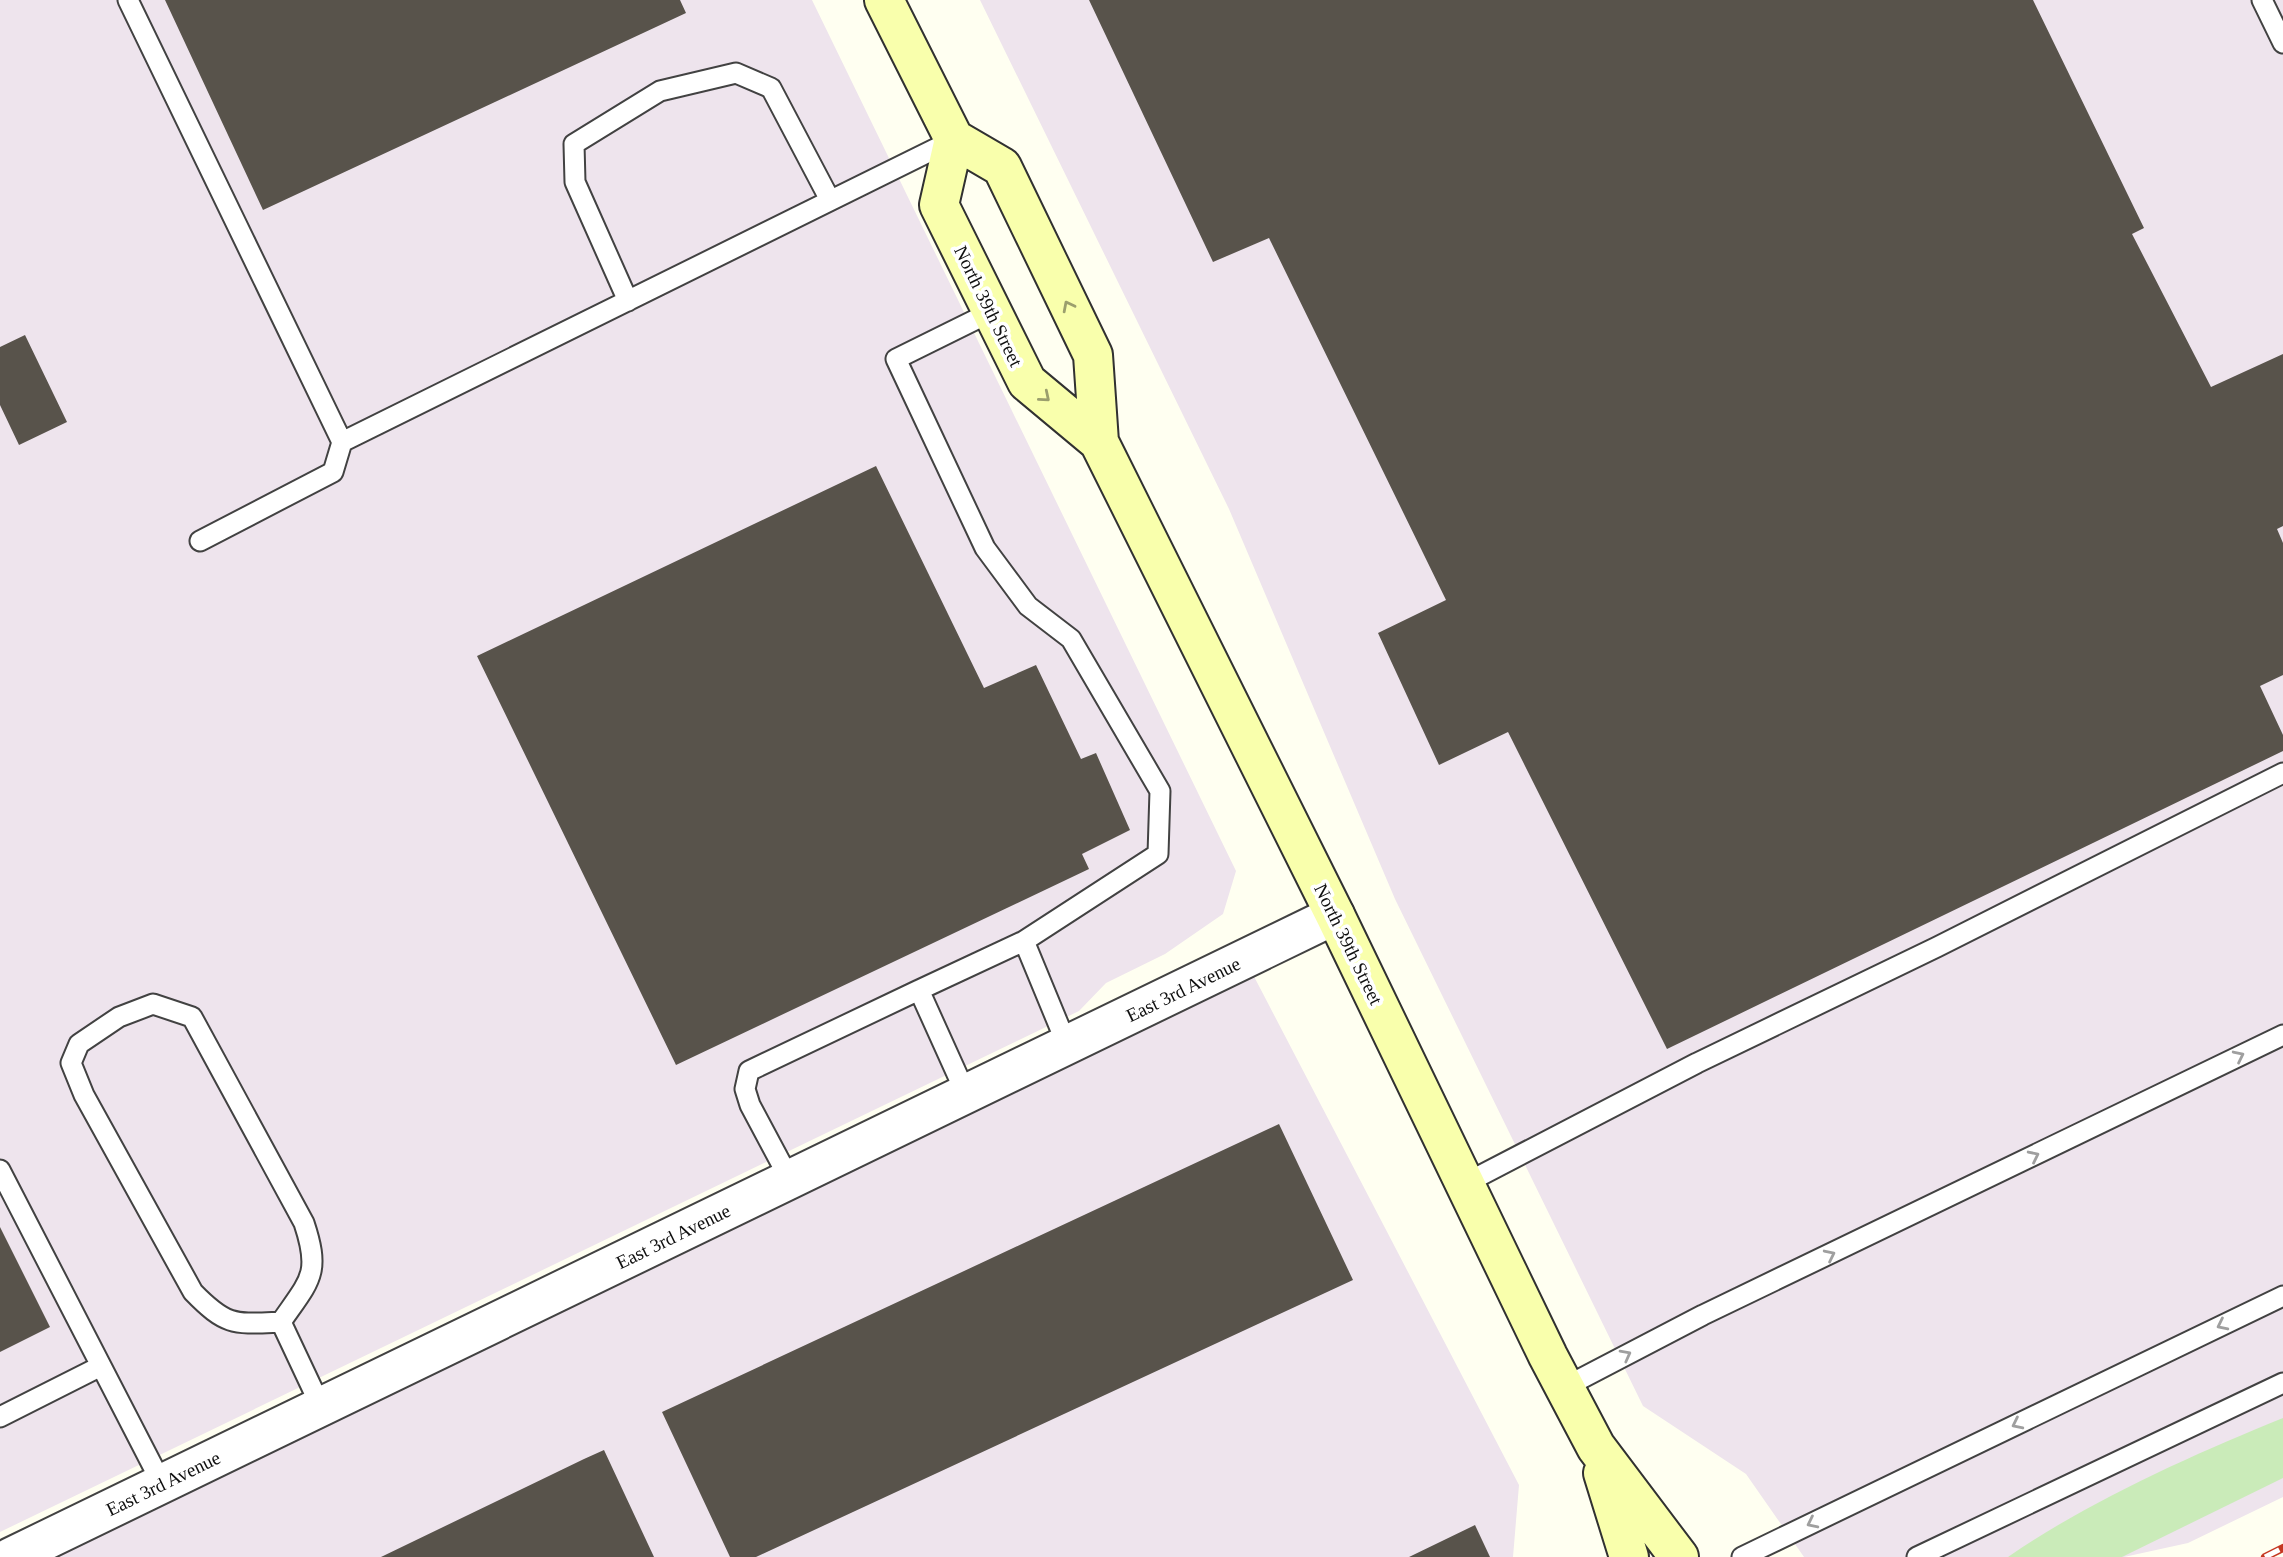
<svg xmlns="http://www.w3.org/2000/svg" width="2283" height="1557" viewBox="0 0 2283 1557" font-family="'Times New Roman',serif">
  <rect width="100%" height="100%" fill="#fffff1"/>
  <path fill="#eee4ed" d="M 0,0 L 812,0 L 1236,871 L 1223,914 L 1165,954 L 1106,983 L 1079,1011 L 0,1532 Z
    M 980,0 L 2283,0 L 2283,1497 L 2188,1543 L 2124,1557 L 1804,1557 L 1746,1474 L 1643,1406 L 1395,899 L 1229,509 Z
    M 1248,965 L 1519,1485 L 1513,1557 L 29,1557 Z"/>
  <path fill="#caebb9" d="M 2283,1418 L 2283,1478 L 2122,1557 L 2008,1557 C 2087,1502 2194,1454 2283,1418 Z"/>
  <path fill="#58534b" d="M 165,0 L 680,0 L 686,13 L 263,210 Z
    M 1089,0 L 2033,0 L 2144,228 L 2132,234 L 2211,387 L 2283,354 L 2283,526 L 2277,529 L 2283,543 L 2283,675 L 2260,686 L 2283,735 L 2283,751 L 1667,1049 L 1508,732 L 1439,765 L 1378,633 L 1446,600 L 1269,238 L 1213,262 Z
    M 25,335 L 67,422 L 19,445 L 0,405 L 0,347 Z
    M 876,466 L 984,688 L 1036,665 L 1081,759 L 1096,753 L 1130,830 L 1082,854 L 1089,869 L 676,1065 L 477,656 Z
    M 1279,1124 L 1353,1280 L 756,1557 L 730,1557 L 662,1412 Z
    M 0,1227 L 50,1327 L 0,1352 Z
    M 604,1450 L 654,1557 L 381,1557 L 584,1459 Z
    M 1475,1525 L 1490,1557 L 1409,1557 L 1473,1526 Z"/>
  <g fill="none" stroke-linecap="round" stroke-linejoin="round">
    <g stroke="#424242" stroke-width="23">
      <path id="lane" d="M 128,0 L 342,442 L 333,472 L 200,541
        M 2262,0 L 2283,43
        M 628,301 L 575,182 L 574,144 L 660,91 L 736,73 L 771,88 L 830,200
        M 991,312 L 896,359 L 985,548 L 1028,606 L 1071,639 L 1160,791 L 1158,854 L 1024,941
        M 342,442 L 953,140
        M 966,1094 L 919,990 L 1024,941 L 1067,1045
        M 0,1170 L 162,1484
        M 790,1180 L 750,1105 L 745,1089 L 749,1071 L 919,990
        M 1466,1183 L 1697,1063 L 1937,947 L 2283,773
        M 281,1322 C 235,1324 227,1327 193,1292 L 84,1095 L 71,1063 L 79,1044 L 119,1017 L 153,1004 L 192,1017 L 304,1223 C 321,1274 310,1280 281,1322 L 321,1407
        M 1565,1387 L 1703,1315 L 2283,1035
        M 0,1417 L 101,1366
        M 1742,1557 L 2283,1296
        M 1917,1557 L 2283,1383"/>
    </g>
    <g stroke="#424242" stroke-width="42">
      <path id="street" d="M 11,1557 L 1335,915"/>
    </g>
    <g stroke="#313131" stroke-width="42">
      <path id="secondary" d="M 884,0 L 954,139 L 1002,167 L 1093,355 L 1099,442 L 1335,915 L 1548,1356 L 1596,1447 L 1679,1557
        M 954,139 L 939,205 L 1027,382 L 1099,442
        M 1603,1473 L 1629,1557"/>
    </g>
    <use href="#lane" stroke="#fff" stroke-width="19"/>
    <use href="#street" stroke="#fff" stroke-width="38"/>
    <use href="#secondary" stroke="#f9ffac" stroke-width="38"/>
    <g stroke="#c53721" stroke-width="8">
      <path id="rail" d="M 2265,1557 L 2283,1548"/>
    </g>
    <use href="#rail" stroke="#fff" stroke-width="5" stroke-dasharray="16" stroke-linecap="butt"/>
  </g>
  <defs><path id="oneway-chevron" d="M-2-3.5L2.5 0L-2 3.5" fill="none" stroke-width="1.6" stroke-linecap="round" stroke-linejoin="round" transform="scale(1.75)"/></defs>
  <g stroke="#9b9f6d">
    <use href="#oneway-chevron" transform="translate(1068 306) rotate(-117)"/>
    <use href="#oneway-chevron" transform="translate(1045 397) rotate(40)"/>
  </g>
  <g stroke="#9f9f9f">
    <use href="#oneway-chevron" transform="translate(2239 1056) rotate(-26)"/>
    <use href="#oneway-chevron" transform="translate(2034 1156) rotate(-26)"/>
    <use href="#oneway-chevron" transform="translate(1830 1255) rotate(-26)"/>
    <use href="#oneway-chevron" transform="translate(2222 1325) rotate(154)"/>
    <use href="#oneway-chevron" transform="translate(1626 1355) rotate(-28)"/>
    <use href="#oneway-chevron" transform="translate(2017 1424) rotate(154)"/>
    <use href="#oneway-chevron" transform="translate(1812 1523) rotate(154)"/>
  </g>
  <g text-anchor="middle" stroke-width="7" stroke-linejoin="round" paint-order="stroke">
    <g font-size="19" fill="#0f0f0f" stroke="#fff">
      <text transform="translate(989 306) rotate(64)" y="7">North 39th Street</text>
      <text transform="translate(1349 944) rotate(64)" y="7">North 39th Street</text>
      <text transform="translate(1183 989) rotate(-26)" y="7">East 3rd Avenue</text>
      <text transform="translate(673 1236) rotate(-26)" y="7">East 3rd Avenue</text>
      <text transform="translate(163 1483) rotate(-26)" y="7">East 3rd Avenue</text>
    </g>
  </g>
</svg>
